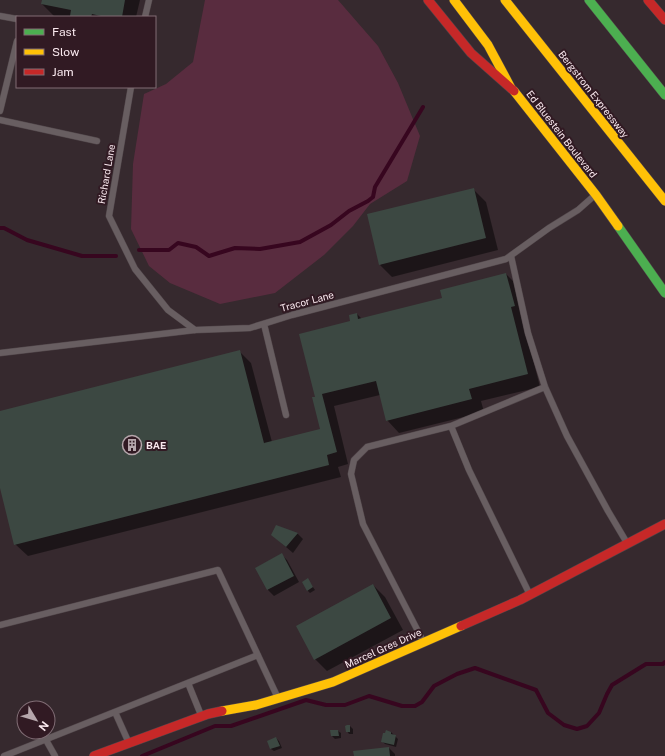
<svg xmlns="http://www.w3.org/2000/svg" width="665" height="756" viewBox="0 0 665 756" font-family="'Public Sans',sans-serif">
  <rect width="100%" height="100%" fill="#36292e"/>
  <path fill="#592c3f" d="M 205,0 L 338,0 L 378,46 L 398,83 L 420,136 L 407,181 L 370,204 L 353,226 L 324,255 L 275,293 L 220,304 L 170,283 L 149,266 L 131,229 L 133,164 L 144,94 L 166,84 L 193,62 Z"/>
  <path fill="#0007" d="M 43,0 L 140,0 L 136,17 L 58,17 L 54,16 L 42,4 Z
    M 473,189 L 486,202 L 498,250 L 392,277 L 380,265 Z
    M 506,274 L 518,286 L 523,319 L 540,387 L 481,401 L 484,412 L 399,433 L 387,420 L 380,395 L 334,406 L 348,464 L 338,467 L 341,477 L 28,556 L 15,544 L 0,484 L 0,412 L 239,351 L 251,363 L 272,442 L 321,430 L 316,397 L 352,322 L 357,314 L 362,319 L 443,299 Z
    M 297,533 L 303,539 L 293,553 L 272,535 Z
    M 281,554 L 287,560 L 299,582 L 274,596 L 268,590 L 256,568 Z
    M 308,580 L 315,590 L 310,593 L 307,590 Z
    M 373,585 L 385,597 L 403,630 L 327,671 L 315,659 Z
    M 350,726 L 353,729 L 353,734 L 349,734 L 347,731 Z
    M 338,731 L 341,733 L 341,738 L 335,739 L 332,736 Z
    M 391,732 L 398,739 L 396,747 L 385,744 L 382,741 Z
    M 276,738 L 279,741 L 282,748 L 274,751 L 271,749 Z
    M 389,748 L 395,754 L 395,756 L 355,756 Z"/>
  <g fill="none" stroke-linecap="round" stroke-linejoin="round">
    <path stroke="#37061f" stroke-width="4" d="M 0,228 L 4,228 L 27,240 L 82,256 L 116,256
      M 139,250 L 169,250 L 178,243 L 196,247 L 209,256 L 235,248 L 260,249 L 300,242 L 331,225 L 349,211 L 368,201 L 373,197 L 375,187 L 423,107
      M 142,756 L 215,726 L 231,726 L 306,700 L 326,705 L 345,705 L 369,696 L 402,706 L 415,706 L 422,702 L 434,686 L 457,674 L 475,668 L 536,690 L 548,713 L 564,725 L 577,729 L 587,726 L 599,713 L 607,694 L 612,685 L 646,664 L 663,664 L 665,662"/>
  </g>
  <path fill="#3c4842" d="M 42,0 L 125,0 L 122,17 L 105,17 L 92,14 L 91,17 L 70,16 L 71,10 L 41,4 Z
    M 474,188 L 486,238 L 379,265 L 367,214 Z
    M 506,273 L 515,306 L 511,307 L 528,374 L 469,389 L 472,399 L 386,421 L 376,381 L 322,394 L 337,452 L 327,455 L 329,465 L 14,545 L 0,488 L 0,411 L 240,350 L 265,447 L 264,443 L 320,429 L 312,397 L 315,397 L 299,334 L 350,321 L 349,315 L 357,313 L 358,319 L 442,298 L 440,290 Z
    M 276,525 L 298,533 L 286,547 L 271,535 Z
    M 282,553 L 294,576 L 267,590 L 255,568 Z
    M 308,578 L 313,587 L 307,591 L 302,582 Z
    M 373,584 L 391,618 L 314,660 L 296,626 Z
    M 347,725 L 350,725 L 350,732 L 346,732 L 345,726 Z
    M 330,730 L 338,730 L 339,736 L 331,736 Z
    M 386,730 L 391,732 L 391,734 L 396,735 L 394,745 L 381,742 L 383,733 L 385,733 Z
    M 276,737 L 280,746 L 270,749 L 267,741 Z
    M 389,747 L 390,756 L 354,756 L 353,751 Z"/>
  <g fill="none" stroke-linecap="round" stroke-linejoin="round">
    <g stroke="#51464a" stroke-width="7">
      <path id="lane" d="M 0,16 L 17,19
        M 145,17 L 149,0
        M 131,87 L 109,216 L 135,269 L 168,310 L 195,330
        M 0,111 L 17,41
        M 0,120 L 97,141
        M 511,256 L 528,333 L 545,387 L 567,436 L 608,511 L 627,543
        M 264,324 L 286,415
        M 0,353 L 195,330 L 250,328 L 292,315 L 506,259 L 549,228 L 578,210 L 595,195
        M 451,426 L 469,470 L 529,593
        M 0,625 L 218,570 L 277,696
        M 423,641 L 363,524 L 351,474 L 354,460 L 367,447 L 451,426 L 545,387
        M 188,683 L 201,715
        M 115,712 L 128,741
        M 46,740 L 55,756
        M 4,756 L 258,655"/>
    </g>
    <g stroke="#51464a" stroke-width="10">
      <path id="fast" d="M 589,0 L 665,95
        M 618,226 L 665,293"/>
    </g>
    <g stroke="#51464a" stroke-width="10">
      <path id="slow" d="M 454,0 L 488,45 L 511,88
        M 505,0 L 665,201
        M 514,91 L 596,195 L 618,226
        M 222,711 L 256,705 L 333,682 L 461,626"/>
    </g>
    <g stroke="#51464a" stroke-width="10">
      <path id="jam" d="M 428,0 L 471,53 L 514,91
        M 648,0 L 665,20
        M 461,626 L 520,600 L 665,524
        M 94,756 L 208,714 L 222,711"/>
    </g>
    <use href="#lane" stroke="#685e61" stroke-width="6"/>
    <use href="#fast" stroke="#4caf50" stroke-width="9"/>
    <use href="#slow" stroke="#ffc107" stroke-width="9"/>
    <use href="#jam" stroke="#c62828" stroke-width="9"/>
  </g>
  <defs>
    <g id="building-ring" transform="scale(1)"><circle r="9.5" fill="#311a23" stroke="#b5a6ab" stroke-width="1.5"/><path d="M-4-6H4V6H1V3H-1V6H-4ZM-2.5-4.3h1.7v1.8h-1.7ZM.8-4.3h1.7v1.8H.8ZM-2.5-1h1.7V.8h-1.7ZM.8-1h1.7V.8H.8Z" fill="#b5a6ab"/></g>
  </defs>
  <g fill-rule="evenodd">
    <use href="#building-ring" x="132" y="445"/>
  </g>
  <g text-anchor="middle" stroke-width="4" stroke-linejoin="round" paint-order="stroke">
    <g font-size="10" fill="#fae9ef" stroke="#311a23">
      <text transform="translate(594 94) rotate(52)" y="4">Bergstrom Expressway</text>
      <text transform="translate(562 134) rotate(52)" y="4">Ed Bluestein Boulevard</text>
      <text transform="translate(106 174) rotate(-80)" y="4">Richard Lane</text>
      <text transform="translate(307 301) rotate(-15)" y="4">Tracor Lane</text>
      <text transform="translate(383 648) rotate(-24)" y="4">Marcel Gres Drive</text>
    </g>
    <g font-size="10" font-weight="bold" fill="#fae9ef" stroke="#311a23" text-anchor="start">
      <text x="146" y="449">BAE</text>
    </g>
  </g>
  <rect x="16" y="16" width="140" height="72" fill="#311a23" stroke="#816d75"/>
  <rect x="24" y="29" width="20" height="6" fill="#4caf50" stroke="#816d75"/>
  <text x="52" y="36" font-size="12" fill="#fae9ef">Fast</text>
  <rect x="24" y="49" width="20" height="6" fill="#ffc107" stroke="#816d75"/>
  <text x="52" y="56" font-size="12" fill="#fae9ef">Slow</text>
  <rect x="24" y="69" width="20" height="6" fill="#c62828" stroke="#816d75"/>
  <text x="52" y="76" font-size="12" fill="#fae9ef">Jam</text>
  <g transform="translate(36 720) rotate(128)"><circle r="19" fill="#311a23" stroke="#816d75"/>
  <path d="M0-3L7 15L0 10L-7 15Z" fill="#b5a6ab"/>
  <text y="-6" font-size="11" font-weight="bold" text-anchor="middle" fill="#fae9ef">N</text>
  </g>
</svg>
